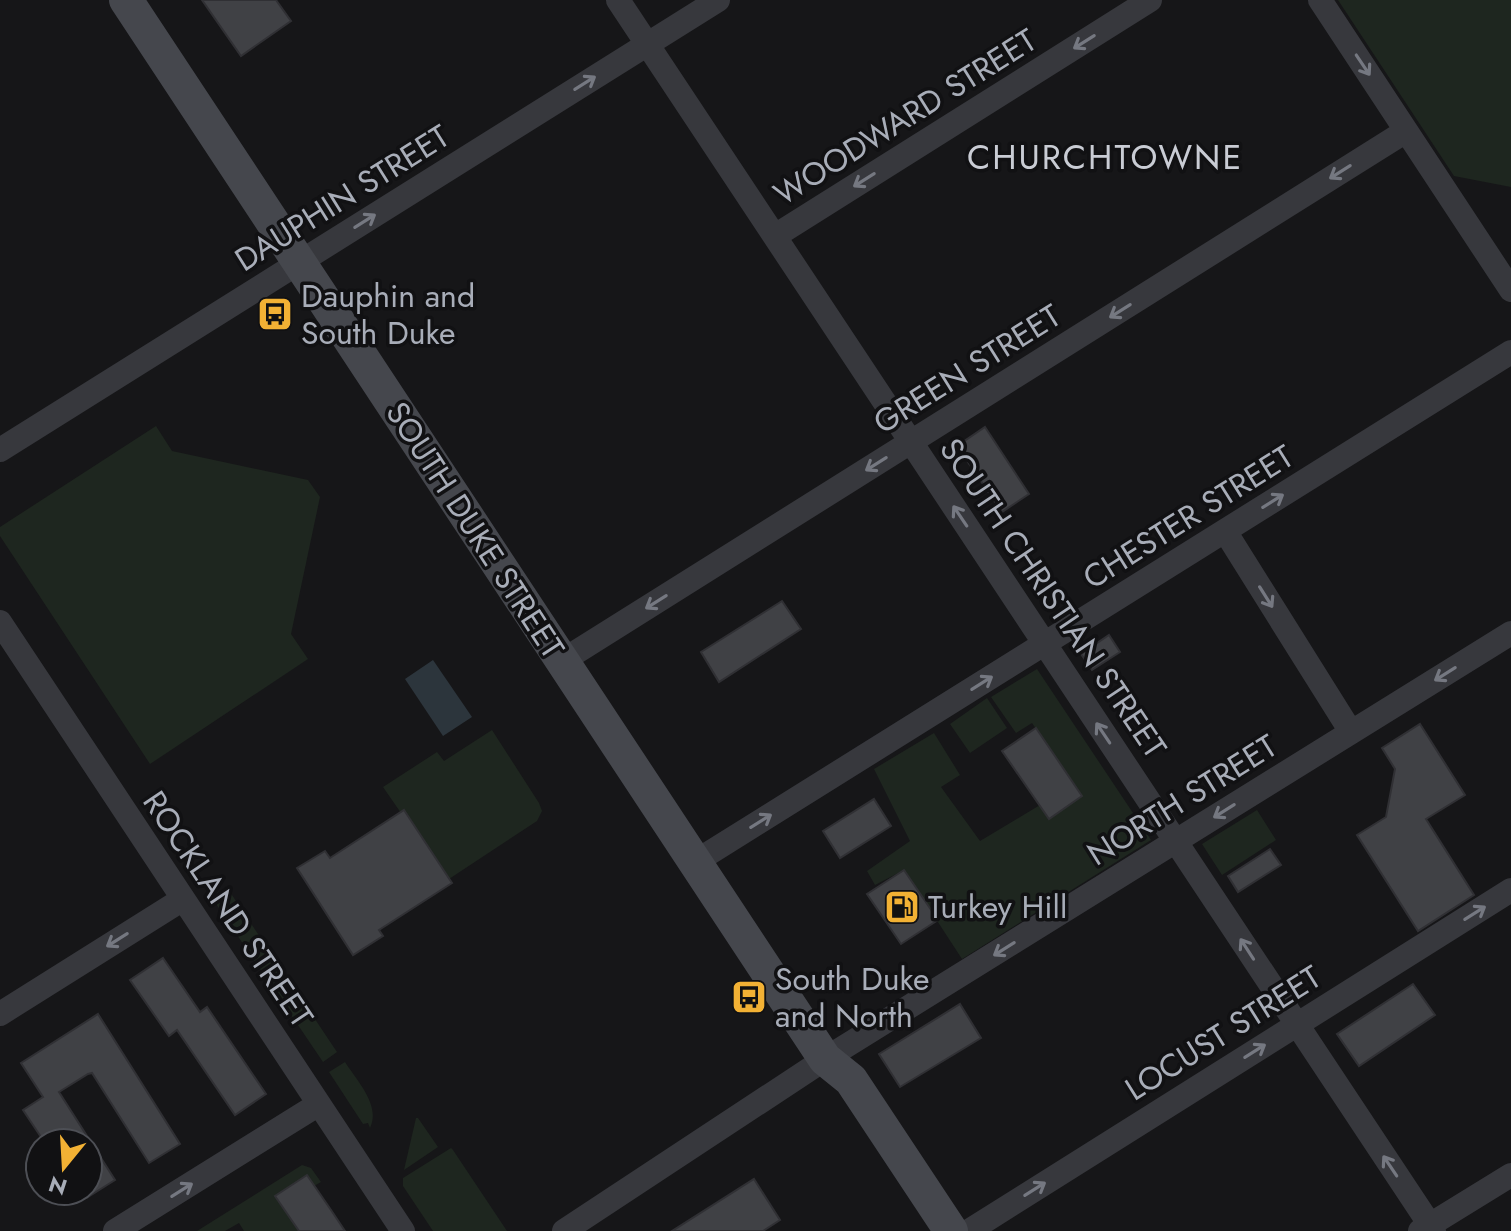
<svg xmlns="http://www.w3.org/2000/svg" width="1511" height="1231" viewBox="0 0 1511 1231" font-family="Jost,sans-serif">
  <rect width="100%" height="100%" fill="#161618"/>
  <path fill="#1e261f" d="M 1338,0 L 1511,0 L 1511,187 L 1454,176 Z
    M 156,426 L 172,451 L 308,480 L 320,497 L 291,634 L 308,659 L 150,764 L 0,536 L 0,527 Z
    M 1037,669 L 1151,840 L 962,959 L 904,870 L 875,885 L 867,871 L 910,841 L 874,769 L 934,733 L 960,775 L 941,787 L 980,841 L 1040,805 L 1082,795 L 1032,723 L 1016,733 L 991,697 Z
    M 987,698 L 1007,728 L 970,753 L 950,724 Z
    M 492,730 L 539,803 L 542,811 L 537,821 L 449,879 L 405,811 L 401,813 L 383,787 L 437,752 L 444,761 Z
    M 1257,810 L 1276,840 L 1222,875 L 1202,844 Z
    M 224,890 L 230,892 L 337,1052 L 323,1062 L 212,898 L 214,893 Z
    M 345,1062 C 357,1081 381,1105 370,1128 L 368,1123 L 363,1124 L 329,1072 Z
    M 416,1118 L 418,1118 L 438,1147 L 404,1170 Z
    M 451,1148 L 453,1150 L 507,1231 L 433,1231 L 403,1186 L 403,1178 Z
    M 302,1165 L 311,1168 L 321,1182 L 314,1186 L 307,1175 L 276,1196 L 299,1231 L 244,1231 L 239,1223 L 225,1231 L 197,1231 Z"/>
  <path fill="#2c353c" d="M 433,660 L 472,717 L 443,736 L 405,679 Z"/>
  <path fill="#404145" stroke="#303034" stroke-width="2" d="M 202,0 L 276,0 L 291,21 L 241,56 Z
    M 985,427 L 1029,494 L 1002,512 L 957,446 Z
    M 782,601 L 801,629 L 719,682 L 701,652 Z
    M 1109,635 L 1120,652 L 1092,670 L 1081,654 Z
    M 1420,724 L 1465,795 L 1426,819 L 1474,895 L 1418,931 L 1357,835 L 1386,817 L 1395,769 L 1382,748 Z
    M 1036,728 L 1082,796 L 1049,819 L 1002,751 Z
    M 874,799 L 891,826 L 840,858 L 823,831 Z
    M 404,810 L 452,883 L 379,930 L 383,936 L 353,955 L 297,868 L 325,851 L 330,858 Z
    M 1270,849 L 1281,865 L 1238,892 L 1228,876 Z
    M 904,870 L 938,920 L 901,944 L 867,894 Z
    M 163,958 L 200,1012 L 207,1007 L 266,1094 L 235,1115 L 177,1030 L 169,1036 L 130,980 Z
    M 1413,984 L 1435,1015 L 1359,1066 L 1337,1034 Z
    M 960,1004 L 981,1038 L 900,1087 L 879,1054 Z
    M 98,1014 L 180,1144 L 149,1163 L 92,1073 L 88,1074 L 59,1092 L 115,1180 L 88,1197 L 88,1143 L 45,1143 L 23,1110 L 43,1097 L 21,1063 Z
    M 307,1175 L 331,1210 L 345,1231 L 299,1231 L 275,1196 Z
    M 754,1179 L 780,1220 L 763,1231 L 672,1231 Z"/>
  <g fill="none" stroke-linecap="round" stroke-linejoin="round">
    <path stroke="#37383d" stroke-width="24" d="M 618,0 L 1434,1231
      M 1320,0 L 1511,290
      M 775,236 L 1150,0
      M 0,450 L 718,0
      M 1225,531 L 1351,732
      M 0,622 L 403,1231
      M 562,661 L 1406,131
      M 695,862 L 1511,352
      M 0,1014 L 183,899
      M 115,1231 L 319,1104
      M 564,1231 L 825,1059 L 1511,633
      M 969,1231 L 1511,890
      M 1420,1231 L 1511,1175"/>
    <path stroke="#45474d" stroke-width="34" d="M 126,0 L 825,1059 L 851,1080 L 951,1231"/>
  </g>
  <defs><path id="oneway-shaft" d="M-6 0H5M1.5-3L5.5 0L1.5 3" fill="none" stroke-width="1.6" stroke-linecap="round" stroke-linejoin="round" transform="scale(2)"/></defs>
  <g stroke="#757881">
    <use href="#oneway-shaft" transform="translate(1084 42) rotate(148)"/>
    <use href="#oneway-shaft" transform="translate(1363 65) rotate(56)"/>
    <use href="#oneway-shaft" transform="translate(585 83) rotate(-32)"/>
    <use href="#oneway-shaft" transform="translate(1340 172) rotate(148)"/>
    <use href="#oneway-shaft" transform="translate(864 180) rotate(148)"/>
    <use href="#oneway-shaft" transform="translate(365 221) rotate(-32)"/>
    <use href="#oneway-shaft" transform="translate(1120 311) rotate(148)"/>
    <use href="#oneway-shaft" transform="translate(876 464) rotate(148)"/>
    <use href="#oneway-shaft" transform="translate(1273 501) rotate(-32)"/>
    <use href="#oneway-shaft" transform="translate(960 516) rotate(-124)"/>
    <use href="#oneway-shaft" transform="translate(1266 597) rotate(58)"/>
    <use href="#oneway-shaft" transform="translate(656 602) rotate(148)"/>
    <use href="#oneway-shaft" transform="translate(1445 674) rotate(148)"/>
    <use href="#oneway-shaft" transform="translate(982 683) rotate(-32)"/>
    <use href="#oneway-shaft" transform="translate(1103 733) rotate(-124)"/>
    <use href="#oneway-shaft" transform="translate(1224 811) rotate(148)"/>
    <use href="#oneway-shaft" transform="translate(761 821) rotate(-32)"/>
    <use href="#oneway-shaft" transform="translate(1475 913) rotate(-32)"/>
    <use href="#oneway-shaft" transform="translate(117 940) rotate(148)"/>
    <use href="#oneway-shaft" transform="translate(1004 949) rotate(148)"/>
    <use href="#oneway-shaft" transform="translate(1247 949) rotate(-123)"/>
    <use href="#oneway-shaft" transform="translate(1255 1051) rotate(-32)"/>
    <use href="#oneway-shaft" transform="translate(1390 1166) rotate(-124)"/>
    <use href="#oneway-shaft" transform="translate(1035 1189) rotate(-32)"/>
    <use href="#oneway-shaft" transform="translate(182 1190) rotate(-32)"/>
  </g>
  <defs>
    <g id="bus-square" transform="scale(1.8)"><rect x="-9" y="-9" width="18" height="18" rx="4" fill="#f2b134" stroke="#111113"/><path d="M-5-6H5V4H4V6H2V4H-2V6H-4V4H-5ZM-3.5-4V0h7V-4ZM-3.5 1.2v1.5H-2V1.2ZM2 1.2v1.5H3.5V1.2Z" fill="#111"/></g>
    <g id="fuel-square" transform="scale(1.8)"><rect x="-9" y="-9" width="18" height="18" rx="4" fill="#f2b134" stroke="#111113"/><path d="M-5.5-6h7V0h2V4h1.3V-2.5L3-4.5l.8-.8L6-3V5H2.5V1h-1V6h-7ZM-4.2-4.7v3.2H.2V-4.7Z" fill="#111"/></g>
  </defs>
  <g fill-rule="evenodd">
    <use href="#bus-square" x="275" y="314"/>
    <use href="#fuel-square" x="902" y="907"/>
    <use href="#bus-square" x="749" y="997"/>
  </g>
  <g text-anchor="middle" stroke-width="7" stroke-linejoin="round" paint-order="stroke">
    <g font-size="32" fill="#a8adb8" stroke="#111113">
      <text transform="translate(905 117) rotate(-32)" y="11">WOODWARD STREET</text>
      <text transform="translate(342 198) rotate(-32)" y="11">DAUPHIN STREET</text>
      <text transform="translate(967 369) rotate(-32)" y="11">GREEN STREET</text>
      <text transform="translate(1188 517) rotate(-32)" y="11">CHESTER STREET</text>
      <text transform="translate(475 530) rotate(57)" y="11">SOUTH DUKE STREET</text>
      <text transform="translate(1053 598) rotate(56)" y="11">SOUTH CHRISTIAN STREET</text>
      <text transform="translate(1182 800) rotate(-32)" y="11">NORTH STREET</text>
      <text transform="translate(228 909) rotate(56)" y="11">ROCKLAND STREET</text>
      <text transform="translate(1223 1033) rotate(-32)" y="11">LOCUST STREET</text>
    </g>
    <g font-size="32" fill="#a8adb8" stroke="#111113" text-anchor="start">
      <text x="301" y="307">Dauphin and<tspan x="301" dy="37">South Duke</tspan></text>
      <text x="928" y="918">Turkey Hill</text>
      <text x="775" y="990">South Duke<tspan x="775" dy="37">and North</tspan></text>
    </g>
    <g font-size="34" letter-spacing="2" fill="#c9ccd4" stroke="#111113">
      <text x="1105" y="169">CHURCHTOWNE</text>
    </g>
  </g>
  <g transform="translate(64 1167) rotate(198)"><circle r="38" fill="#111113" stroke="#4d4f55" stroke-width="2"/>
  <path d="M0-6L14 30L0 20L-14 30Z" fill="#f2b134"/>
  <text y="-12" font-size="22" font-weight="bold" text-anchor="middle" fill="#a8adb8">N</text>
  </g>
</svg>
